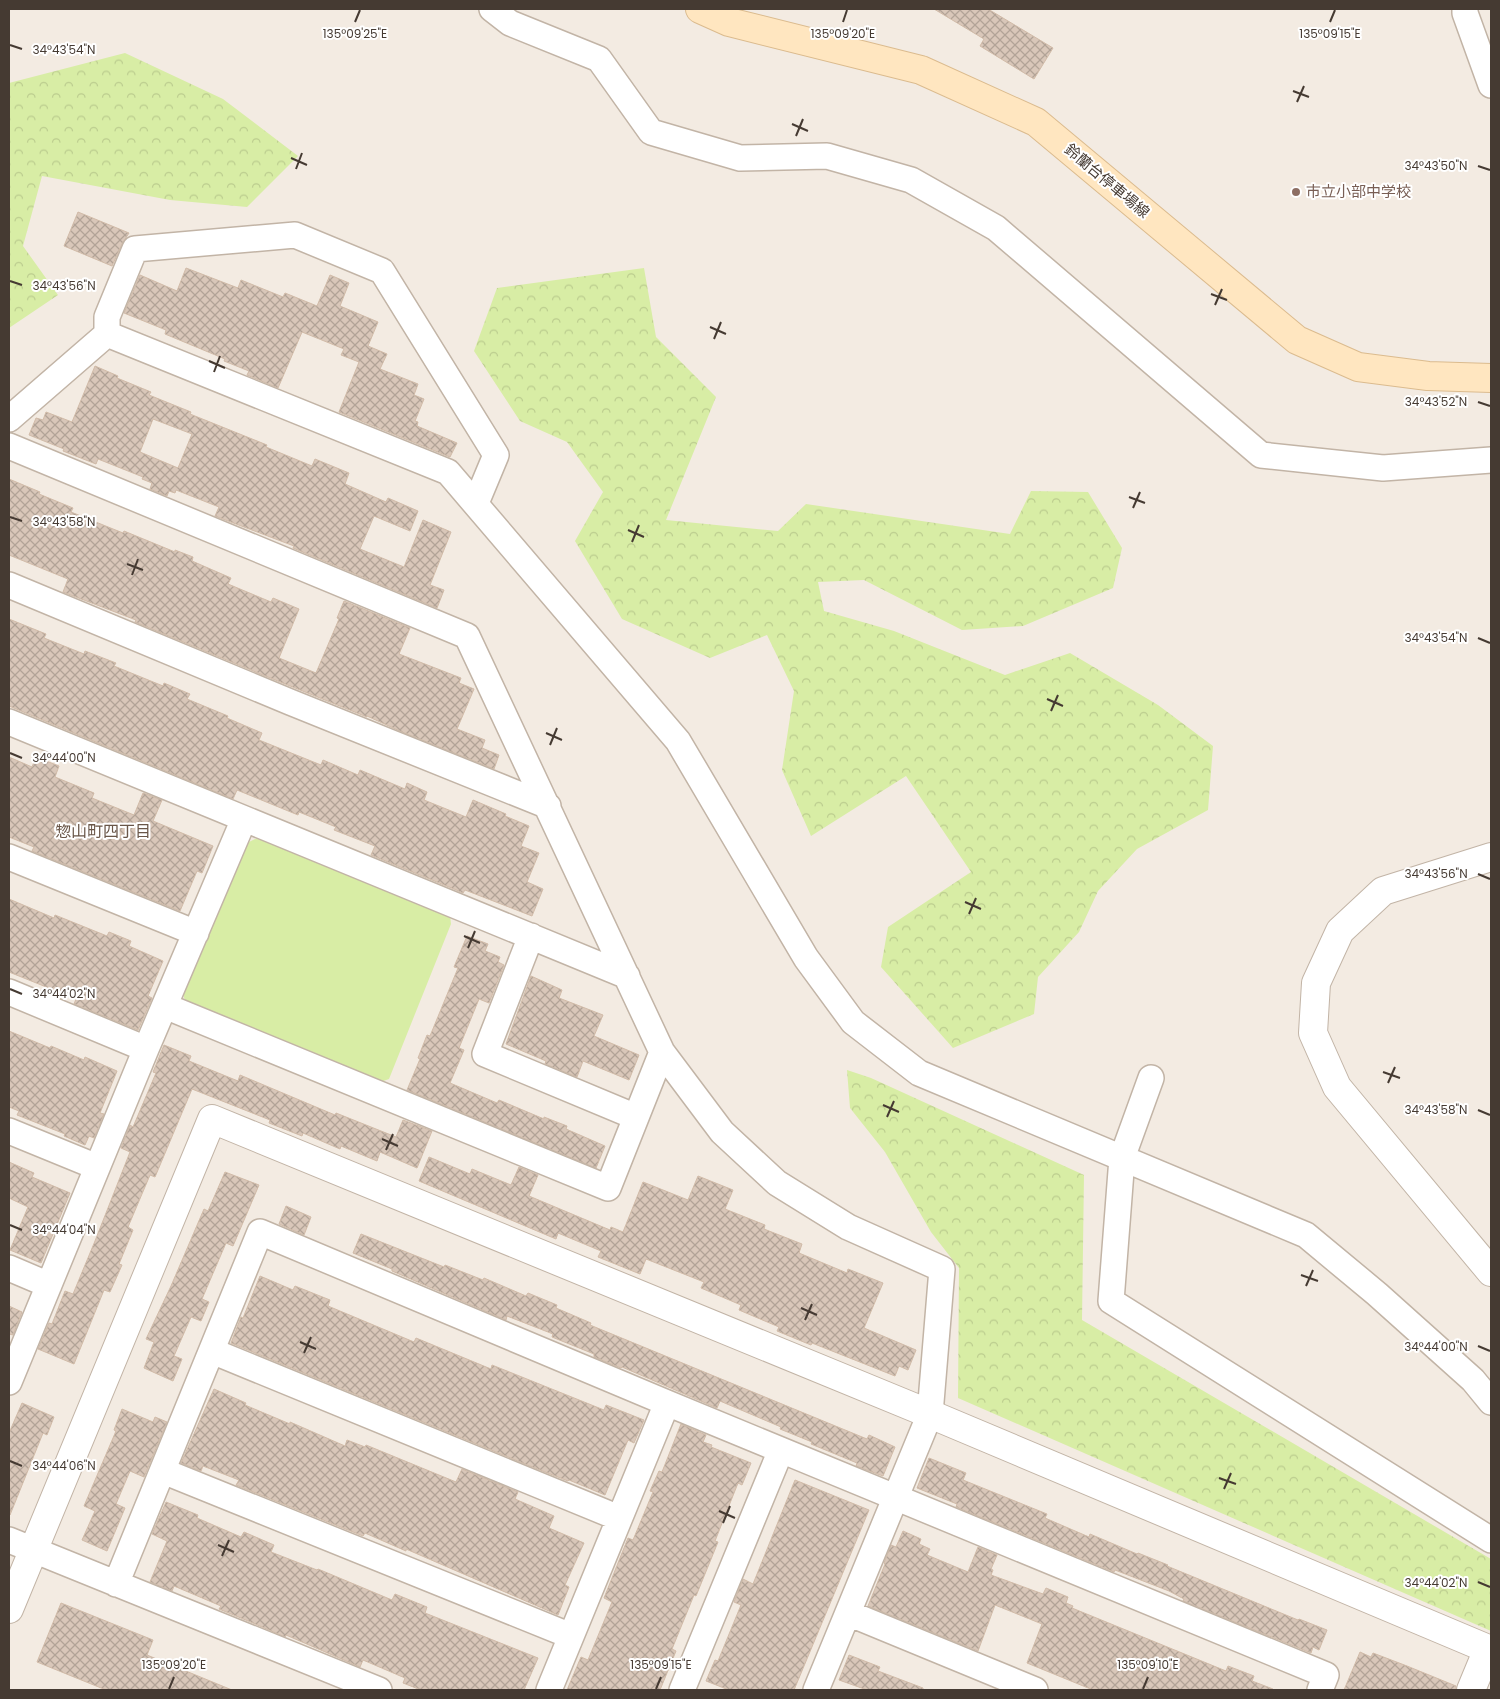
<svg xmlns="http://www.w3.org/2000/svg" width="1500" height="1699" viewBox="0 0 1500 1699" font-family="Poppins,'Noto Sans JP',sans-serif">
  <defs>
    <pattern id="forest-crowns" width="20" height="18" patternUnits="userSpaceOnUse" patternTransform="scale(1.25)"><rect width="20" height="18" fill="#d8eda5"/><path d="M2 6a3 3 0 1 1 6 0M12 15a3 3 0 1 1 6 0" fill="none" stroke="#bbcc8e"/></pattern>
    <pattern id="building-cross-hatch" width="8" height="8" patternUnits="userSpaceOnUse" patternTransform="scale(1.25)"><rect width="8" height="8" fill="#d9c7b9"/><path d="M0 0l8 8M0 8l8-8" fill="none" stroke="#b2a397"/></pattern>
  </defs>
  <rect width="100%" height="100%" fill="#f3ebe2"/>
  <path fill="url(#forest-crowns)" d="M 125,53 L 223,99 L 298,156 L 247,207 L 170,200 L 42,176 L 23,246 L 58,295 L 9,328 L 9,83 Z
    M 644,268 L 656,337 L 716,397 L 666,520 L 778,531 L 806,504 L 1010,534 L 1031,491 L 1088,492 L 1122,548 L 1113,588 L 1023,626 L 962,630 L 864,580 L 818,582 L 824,611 L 894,631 L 1005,675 L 1070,653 L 1158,705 L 1213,746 L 1208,810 L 1137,849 L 1098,891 L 1079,932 L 1038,977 L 1034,1014 L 953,1048 L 881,967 L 888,927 L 971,872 L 906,776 L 811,836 L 782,770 L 794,691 L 767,635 L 710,658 L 622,619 L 575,541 L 603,492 L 567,442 L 520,421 L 474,351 L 497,288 Z
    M 847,1070 L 871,1078 L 1084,1175 L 1082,1320 L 1491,1559 L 1491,1631 L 958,1398 L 959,1268 L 931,1232 L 885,1152 L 850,1108 Z"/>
  <path fill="#d8eda5" d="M 259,837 L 450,915 L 451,924 L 389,1079 L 375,1084 L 186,1005 L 182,989 L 241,846 Z"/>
  <path fill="url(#building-cross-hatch)" stroke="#d1bba8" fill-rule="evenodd" d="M 934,9 L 988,9 L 1053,48 L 1034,79 L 980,46 L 984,39 Z
    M 78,212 L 129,233 L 122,244 L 112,266 L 64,246 Z
    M 186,268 L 238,288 L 241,280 L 283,297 L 285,293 L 317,306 L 330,275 L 349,283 L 340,306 L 378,322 L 368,346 L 387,354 L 380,369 L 418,384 L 414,395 L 424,399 L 415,421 L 418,422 L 417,426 L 457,443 L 450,457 L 339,412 L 359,362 L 341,355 L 344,349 L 302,332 L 278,388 L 247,375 L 249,371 L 224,361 L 225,359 L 165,334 L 166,330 L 124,313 L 140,275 L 177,291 Z
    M 95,366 L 118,376 L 117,378 L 151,392 L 149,395 L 191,412 L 190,414 L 267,445 L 266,447 L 312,466 L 315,459 L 349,473 L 345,484 L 386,502 L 388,498 L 418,511 L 410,531 L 374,516 L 360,549 L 404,567 L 423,520 L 451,532 L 430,585 L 444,590 L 437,608 L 293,548 L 294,546 L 215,516 L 219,507 L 176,490 L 175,493 L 169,491 L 167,496 L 150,489 L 152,483 L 142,479 L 143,477 L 98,459 L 96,464 L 63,451 L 64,449 L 29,435 L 36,418 L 43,420 L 46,412 L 72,422 ZM 153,419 L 192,434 L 178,468 L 140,452 Z
    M 9,479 L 40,492 L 39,494 L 73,508 L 71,512 L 123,533 L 124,531 L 175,552 L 175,550 L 193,557 L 192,561 L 231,578 L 228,584 L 271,602 L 273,598 L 299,609 L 279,658 L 316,673 L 339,619 L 337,618 L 344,601 L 410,628 L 399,654 L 461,678 L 459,683 L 474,689 L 457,729 L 485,740 L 482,748 L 499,755 L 494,769 L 402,732 L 367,716 L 367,717 L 263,675 L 135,622 L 136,620 L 63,592 L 68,579 L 9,555 Z
    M 9,619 L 46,634 L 44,638 L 84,654 L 85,651 L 116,663 L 114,666 L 163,686 L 164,683 L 190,694 L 187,699 L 228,716 L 227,718 L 262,733 L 259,740 L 321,765 L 323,760 L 358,775 L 360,770 L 405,789 L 407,783 L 427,792 L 424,800 L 466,817 L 473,800 L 506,814 L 505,816 L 529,826 L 521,846 L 539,853 L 527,882 L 543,889 L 532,916 L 465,890 L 463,893 L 454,889 L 371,855 L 375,846 L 334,830 L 336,827 L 299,812 L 298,815 L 237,790 L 233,799 L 9,706 Z
    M 9,757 L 32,767 L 36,757 L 59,766 L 55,777 L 94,793 L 92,798 L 134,815 L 143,793 L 162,800 L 153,821 L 213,846 L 202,873 L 197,871 L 180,911 L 32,851 L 34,847 L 9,837 Z
    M 9,899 L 54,918 L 55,915 L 107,936 L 109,932 L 131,941 L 129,946 L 163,961 L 148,996 L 152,998 L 138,1030 L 74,1004 L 76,999 L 9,972 Z
    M 467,936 L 488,944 L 485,951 L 500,957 L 498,962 L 504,965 L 489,1003 L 479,999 L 459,1048 L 464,1050 L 450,1083 L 497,1103 L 499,1100 L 544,1119 L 544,1117 L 567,1126 L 566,1129 L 605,1146 L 596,1168 L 407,1090 L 420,1059 L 418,1058 L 427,1035 L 430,1036 L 458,968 L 454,967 Z
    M 531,976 L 562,990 L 559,998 L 603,1015 L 594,1036 L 639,1055 L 629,1080 L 583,1061 L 577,1077 L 545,1064 L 546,1061 L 506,1044 Z
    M 9,1031 L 50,1048 L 51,1046 L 84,1060 L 85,1057 L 117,1071 L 100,1113 L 104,1114 L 94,1138 L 89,1136 L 85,1145 L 64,1136 L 65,1134 L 17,1115 L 19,1111 L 9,1107 Z
    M 164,1045 L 191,1056 L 189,1061 L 238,1081 L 240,1075 L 335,1115 L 336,1113 L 396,1137 L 403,1120 L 432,1131 L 417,1168 L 380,1152 L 377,1161 L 341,1146 L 340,1149 L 303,1133 L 302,1136 L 269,1123 L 270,1120 L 192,1089 L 155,1177 L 150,1175 L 128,1227 L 133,1230 L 119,1264 L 122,1265 L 110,1292 L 104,1290 L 74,1364 L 38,1349 L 49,1323 L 52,1324 L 65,1291 L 73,1294 L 95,1241 L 130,1152 L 121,1148 L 130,1125 L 133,1127 L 156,1073 L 153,1072 Z
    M 429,1157 L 470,1174 L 472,1169 L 511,1185 L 519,1167 L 538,1175 L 529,1196 L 610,1230 L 611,1227 L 623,1232 L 643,1182 L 688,1200 L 698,1176 L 733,1190 L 725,1209 L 765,1225 L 764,1229 L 802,1244 L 799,1253 L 847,1273 L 848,1269 L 883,1283 L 864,1328 L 916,1350 L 908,1370 L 899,1366 L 895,1376 L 812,1343 L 811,1345 L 777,1331 L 779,1327 L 739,1310 L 741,1305 L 701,1288 L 704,1282 L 646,1259 L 640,1274 L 598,1257 L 601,1251 L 558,1233 L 556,1239 L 419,1181 Z
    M 9,1162 L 34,1173 L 32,1177 L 70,1193 L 41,1263 L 10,1250 L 28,1207 L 9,1198 Z
    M 225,1172 L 259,1185 L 233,1246 L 226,1243 L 202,1299 L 209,1302 L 201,1321 L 191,1317 L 174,1356 L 182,1359 L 173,1381 L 144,1368 L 154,1342 L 146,1339 L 171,1286 L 204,1209 L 208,1211 Z
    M 286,1206 L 311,1217 L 304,1235 L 279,1224 Z
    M 361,1234 L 444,1267 L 445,1265 L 483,1280 L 484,1278 L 526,1296 L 528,1293 L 557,1305 L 556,1308 L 591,1323 L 590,1325 L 867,1439 L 869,1435 L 895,1447 L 883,1476 L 856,1466 L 857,1463 L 811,1444 L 812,1442 L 780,1429 L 781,1427 L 720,1401 L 717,1408 L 622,1367 L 621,1368 L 594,1357 L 594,1354 L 552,1337 L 553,1334 L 507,1316 L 506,1320 L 392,1271 L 392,1269 L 353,1253 Z
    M 260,1276 L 293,1290 L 295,1286 L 330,1300 L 328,1306 L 414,1342 L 416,1338 L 491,1369 L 492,1365 L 604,1410 L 606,1405 L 644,1420 L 634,1443 L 628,1440 L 605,1495 L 569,1480 L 568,1481 L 530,1466 L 231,1343 L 241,1317 L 243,1318 Z
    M 9,1306 L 22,1312 L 13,1335 L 9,1334 Z
    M 214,1389 L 246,1403 L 245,1405 L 290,1424 L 290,1422 L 345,1446 L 347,1440 L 365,1447 L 366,1445 L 456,1482 L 462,1469 L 518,1492 L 515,1499 L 554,1516 L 549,1528 L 584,1543 L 565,1585 L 569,1587 L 558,1615 L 406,1549 L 406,1551 L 365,1533 L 363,1536 L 236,1485 L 239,1480 L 203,1466 L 201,1471 L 181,1463 Z
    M 22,1403 L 54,1417 L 47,1435 L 43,1433 L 10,1515 L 9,1433 Z
    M 122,1409 L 153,1422 L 155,1417 L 167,1422 L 144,1477 L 130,1471 L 116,1504 L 125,1508 L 107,1551 L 82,1540 L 95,1511 L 84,1506 L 116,1431 L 114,1430 Z
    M 681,1424 L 706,1435 L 703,1442 L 712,1445 L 711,1447 L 751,1463 L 742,1485 L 738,1483 L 715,1541 L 718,1542 L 696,1596 L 694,1595 L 672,1649 L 676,1651 L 660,1690 L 567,1690 L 581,1657 L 588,1660 L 612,1602 L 604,1598 L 628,1538 L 633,1540 L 653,1492 L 650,1491 L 659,1471 L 662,1472 Z
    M 929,1458 L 966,1473 L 963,1480 L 1047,1514 L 1045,1518 L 1089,1537 L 1090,1534 L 1137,1554 L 1138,1553 L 1168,1565 L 1167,1566 L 1298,1620 L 1299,1619 L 1327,1630 L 1319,1650 L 1313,1647 L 1311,1653 L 1183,1601 L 1184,1599 L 1169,1591 L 1115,1570 L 1114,1572 L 956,1507 L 957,1504 L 917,1488 Z
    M 795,1480 L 869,1510 L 794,1690 L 729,1690 L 706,1681 L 715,1660 L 718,1661 L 741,1605 L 734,1602 L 743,1579 L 753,1584 Z
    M 166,1502 L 198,1515 L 197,1518 L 241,1537 L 244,1532 L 274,1545 L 271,1552 L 317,1570 L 318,1569 L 392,1600 L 395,1594 L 427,1607 L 425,1613 L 538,1658 L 524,1690 L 421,1690 L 403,1683 L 405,1678 L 363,1660 L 360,1667 L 286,1635 L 285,1637 L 253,1623 L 219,1609 L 221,1606 L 174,1586 L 172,1591 L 150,1582 L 167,1541 L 152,1534 Z
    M 903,1531 L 921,1539 L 919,1544 L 930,1549 L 927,1555 L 968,1572 L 978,1547 L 997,1555 L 991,1569 L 993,1570 L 991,1575 L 1043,1594 L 1046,1588 L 1068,1597 L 1066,1603 L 1073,1606 L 1072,1608 L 1226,1671 L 1228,1666 L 1254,1676 L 1252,1681 L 1273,1689 L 1273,1690 L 1093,1690 L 1027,1663 L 1042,1624 L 995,1605 L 978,1651 L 868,1606 L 885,1564 L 884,1563 L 891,1545 L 896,1547 Z
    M 61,1603 L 153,1640 L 147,1655 L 232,1690 L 106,1690 L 37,1662 Z
    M 1360,1652 L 1371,1657 L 1373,1653 L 1407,1666 L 1456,1686 L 1456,1690 L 1344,1690 Z
    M 849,1655 L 880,1667 L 878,1671 L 923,1688 L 923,1690 L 867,1690 L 839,1680 Z"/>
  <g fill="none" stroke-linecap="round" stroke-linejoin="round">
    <g stroke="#c2b4a6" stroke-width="28">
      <path id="minor" d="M 492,9 L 510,23 L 599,59 L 651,132 L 740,158 L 827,156 L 911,180 L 996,228 L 1261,455 L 1383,468 L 1491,460
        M 1465,9 L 1465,13 L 1491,85
        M 107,334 L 448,472 L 678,741 L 806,958 L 853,1022 L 919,1073 L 1306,1235 L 1377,1294 L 1473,1380 L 1491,1402
        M 9,419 L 107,334 L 107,317 L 135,249 L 295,235 L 382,271 L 496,455 L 476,503
        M 9,446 L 467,636 L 662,1052 L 722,1132 L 777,1183 L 848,1227 L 942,1269 L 930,1414 L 816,1690
        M 9,585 L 290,702 L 548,806
        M 9,722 L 627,976
        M 9,857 L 196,933
        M 531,936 L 485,1054 L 636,1117
        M 9,992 L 146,1049
        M 165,1006 L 608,1188 L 662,1052
        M 1151,1078 L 1122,1158 L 1111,1301 L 1491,1540
        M 9,1131 L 97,1167
        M 9,1268 L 49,1285
        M 212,1351 L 619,1518
        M 9,1382 L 146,1049 L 244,819
        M 163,1471 L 571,1636
        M 9,1540 L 379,1690
        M 116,1584 L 260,1232 L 667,1403 L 1326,1675 L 1320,1690
        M 848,1613 L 1035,1690
        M 549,1690 L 667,1403
        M 682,1690 L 781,1450"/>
    </g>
    <g stroke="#c2b4a6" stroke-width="30">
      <path id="tertiary" d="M 1491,857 L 1383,891 L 1340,931 L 1316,983 L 1313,1033 L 1337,1087 L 1491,1272
        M 9,1609 L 212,1119 L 930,1414 L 1488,1649 L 1471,1690"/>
    </g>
    <g stroke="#dbbb8e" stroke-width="30">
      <path id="secondary" d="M 700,9 L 729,22 L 921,70 L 1036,122 L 1297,340 L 1358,367 L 1428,376 L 1491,378"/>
    </g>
    <use href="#minor" stroke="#fff" stroke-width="25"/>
    <use href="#tertiary" stroke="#fff" stroke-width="28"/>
    <use href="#secondary" stroke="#ffe6c0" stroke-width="28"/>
  </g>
  <path fill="none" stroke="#453a32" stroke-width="2" d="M 355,22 L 360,10M 843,22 L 847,10M 1330,22 L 1335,10M 10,45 L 22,49M 1293,91 L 1309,97M 1297,102 L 1304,86M 792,124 L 808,131M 796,136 L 803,119M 291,158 L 307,165M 1478,166 L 1490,170M 296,169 L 302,153M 10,281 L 22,285M 1211,294 L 1227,300M 1215,305 L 1222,289M 710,327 L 726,334M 714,339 L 721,322M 209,361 L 225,368M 214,372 L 220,356M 1478,402 L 1490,406M 1129,497 L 1145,503M 1133,508 L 1140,492M 10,517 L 22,521M 628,530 L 644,537M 632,542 L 639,525M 127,564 L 143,570M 132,575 L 138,559M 1478,638 L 1490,643M 1047,699 L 1063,706M 1051,711 L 1058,695M 546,733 L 562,740M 550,745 L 557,728M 10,753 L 22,758M 1478,874 L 1490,879M 965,902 L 981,909M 969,914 L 976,898M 464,936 L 480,943M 468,948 L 475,931M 10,989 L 22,994M 1383,1072 L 1400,1078M 1388,1083 L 1395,1067M 883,1105 L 899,1112M 1478,1110 L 1490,1115M 887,1117 L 894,1101M 382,1139 L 398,1146M 386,1150 L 393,1134M 10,1225 L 22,1230M 1301,1275 L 1318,1281M 1306,1286 L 1313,1270M 801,1308 L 817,1315M 805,1320 L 812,1304M 300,1342 L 316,1349M 1478,1346 L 1490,1351M 304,1353 L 311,1337M 10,1461 L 22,1466M 1219,1478 L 1236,1484M 1224,1489 L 1231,1473M 719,1511 L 735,1518M 723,1523 L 730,1506M 218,1545 L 234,1552M 222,1556 L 229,1540M 1478,1582 L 1490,1587M 169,1689 L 174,1677M 656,1689 L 661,1677M 1143,1689 L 1148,1677"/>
  <circle fill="#8d6e63" stroke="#fff" stroke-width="2" cx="1296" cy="192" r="5"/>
  <g text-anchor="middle" stroke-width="4" stroke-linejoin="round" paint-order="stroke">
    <g font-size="15" fill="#453a32" stroke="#fff">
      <text transform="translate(1107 181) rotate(40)" y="5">鈴蘭台停車場線</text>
    </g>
    <g font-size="15" fill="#785e54" stroke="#fff" text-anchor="start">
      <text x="1306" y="197">市立小部中学校</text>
    </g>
    <g font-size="16" fill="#695648" stroke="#fff">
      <text x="103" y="837">惣山町四丁目</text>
    </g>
  </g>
  <g font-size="12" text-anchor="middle" fill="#453a32" stroke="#fff" stroke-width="4" stroke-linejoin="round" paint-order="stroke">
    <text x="843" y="38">135°09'20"E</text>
    <text x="355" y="38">135°09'25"E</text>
    <text x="1330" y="38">135°09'15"E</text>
    <text x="64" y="54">34°43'54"N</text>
    <text x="1436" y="170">34°43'50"N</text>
    <text x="64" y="290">34°43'56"N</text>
    <text x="1436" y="406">34°43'52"N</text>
    <text x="64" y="526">34°43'58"N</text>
    <text x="1436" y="642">34°43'54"N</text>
    <text x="64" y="762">34°44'00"N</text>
    <text x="1436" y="878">34°43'56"N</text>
    <text x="64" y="998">34°44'02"N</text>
    <text x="1436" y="1114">34°43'58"N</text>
    <text x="64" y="1234">34°44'04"N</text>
    <text x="1436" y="1351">34°44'00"N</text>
    <text x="64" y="1470">34°44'06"N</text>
    <text x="1436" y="1587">34°44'02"N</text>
    <text x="174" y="1669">135°09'20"E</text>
    <text x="661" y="1669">135°09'15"E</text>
    <text x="1148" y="1669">135°09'10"E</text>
  </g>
  <rect width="1500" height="1699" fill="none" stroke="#453a32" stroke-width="20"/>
</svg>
